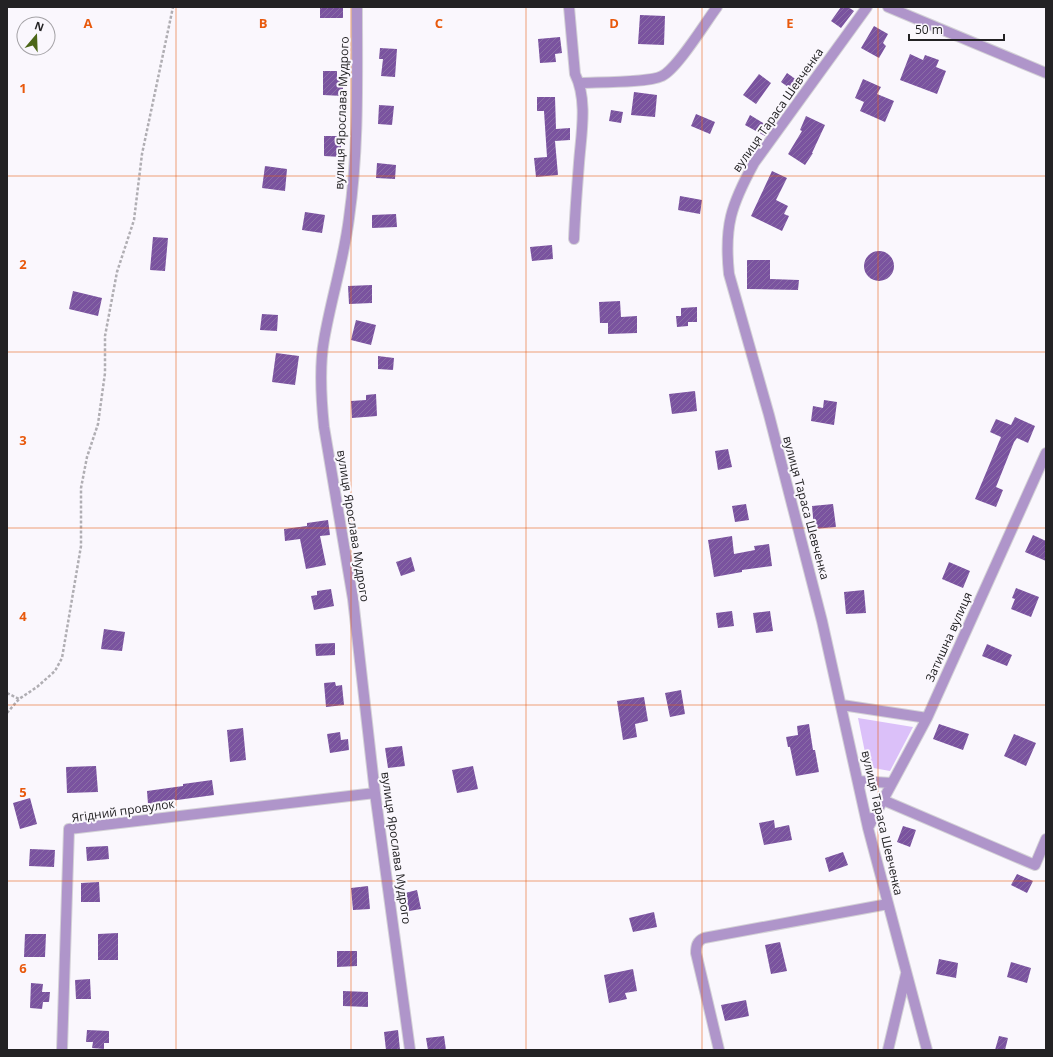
<svg xmlns="http://www.w3.org/2000/svg" width="1053" height="1057" viewBox="0 0 1053 1057" font-family="'Open Sans',sans-serif">
  <defs>
    <pattern id="building-hatch" width="6" height="6" patternUnits="userSpaceOnUse"><rect width="6" height="6" fill="#7a539f"/><path d="M-1 1l2-2M0 6l6-6M5 7l2-2" fill="none" stroke="#8b6ea6"/></pattern>
  </defs>
  <rect width="100%" height="100%" fill="#faf7fd"/>
  <path fill="#dbc0f9" d="M 858,718 L 913,727 L 890,771 L 868,767 Z"/>
  <path fill="url(#building-hatch)" d="M 320,7 L 343,7 L 343,18 L 320,18 Z
    M 841,7 L 848,7 L 854,11 L 841,28 L 831,21 Z
    M 640,15 L 665,16 L 664,45 L 638,44 Z
    M 874,26 L 888,34 L 883,43 L 886,46 L 879,58 L 861,48 Z
    M 560,37 L 562,53 L 555,54 L 556,62 L 540,63 L 538,39 Z
    M 380,48 L 397,49 L 395,77 L 381,76 L 383,59 L 379,59 Z
    M 910,54 L 923,60 L 925,55 L 939,60 L 936,67 L 946,71 L 937,94 L 900,80 Z
    M 323,71 L 337,71 L 337,80 L 343,80 L 343,96 L 323,95 Z
    M 787,73 L 801,83 L 795,92 L 781,82 Z
    M 759,74 L 771,83 L 756,104 L 743,95 Z
    M 863,79 L 881,87 L 877,94 L 894,101 L 885,122 L 860,111 L 864,102 L 855,98 Z
    M 634,92 L 657,95 L 655,117 L 631,115 Z
    M 537,97 L 555,97 L 556,129 L 570,128 L 570,140 L 555,141 L 558,175 L 536,177 L 534,158 L 547,157 L 544,111 L 537,111 Z
    M 379,105 L 394,106 L 392,125 L 378,124 Z
    M 611,110 L 623,112 L 621,123 L 609,121 Z
    M 696,114 L 715,122 L 710,134 L 691,126 Z
    M 750,115 L 770,127 L 765,136 L 745,125 Z
    M 806,116 L 825,125 L 812,153 L 813,153 L 805,165 L 788,154 L 802,131 L 800,130 Z
    M 324,136 L 341,136 L 341,157 L 324,156 Z
    M 377,163 L 396,165 L 395,179 L 376,178 Z
    M 265,166 L 287,169 L 285,191 L 262,188 Z
    M 772,171 L 787,178 L 776,200 L 788,206 L 784,214 L 789,216 L 782,231 L 751,216 Z
    M 680,196 L 702,200 L 700,214 L 678,210 Z
    M 305,212 L 325,215 L 322,233 L 302,230 Z
    M 396,214 L 397,227 L 372,228 L 372,215 Z
    M 153,237 L 168,238 L 165,271 L 150,270 Z
    M 552,245 L 553,259 L 532,261 L 530,247 Z
    M864 266a15 15 0 1 1 30 0a15 15 0 1 1-30 0Z
    M 747,260 L 770,260 L 770,279 L 799,280 L 798,290 L 747,289 Z
    M 372,285 L 372,303 L 349,304 L 348,286 Z
    M 73,291 L 102,298 L 98,316 L 69,309 Z
    M 620,301 L 621,317 L 637,316 L 637,333 L 608,334 L 608,323 L 600,323 L 599,302 Z
    M 697,307 L 697,322 L 688,322 L 688,326 L 677,327 L 676,316 L 681,316 L 681,308 Z
    M 262,314 L 278,315 L 277,331 L 260,330 Z
    M 356,320 L 376,325 L 371,345 L 351,340 Z
    M 276,353 L 299,356 L 295,385 L 272,382 Z
    M 378,356 L 394,358 L 393,370 L 378,369 Z
    M 695,391 L 697,411 L 672,414 L 669,394 Z
    M 376,394 L 377,416 L 352,418 L 351,401 L 366,400 L 366,395 Z
    M 824,400 L 837,402 L 834,425 L 811,421 L 813,406 L 823,408 Z
    M 1015,417 L 1035,426 L 1028,443 L 1017,438 L 1014,442 L 996,487 L 1003,490 L 996,507 L 975,499 L 1001,437 L 990,432 L 996,419 L 1011,425 Z
    M 728,449 L 732,467 L 718,470 L 715,451 Z
    M 746,504 L 749,520 L 735,522 L 732,506 Z
    M 833,504 L 836,527 L 814,529 L 812,506 Z
    M 328,520 L 330,535 L 320,536 L 326,565 L 306,569 L 300,539 L 285,541 L 284,529 L 307,526 L 307,523 Z
    M 1033,535 L 1046,541 L 1046,561 L 1025,552 Z
    M 732,536 L 734,554 L 755,550 L 754,546 L 769,544 L 772,566 L 742,570 L 742,572 L 714,577 L 708,540 Z
    M 411,557 L 415,571 L 401,576 L 396,562 Z
    M 949,562 L 970,571 L 963,588 L 942,579 Z
    M 1016,588 L 1039,597 L 1031,617 L 1011,609 L 1015,599 L 1012,598 Z
    M 331,589 L 334,606 L 314,610 L 311,596 L 317,595 L 317,591 Z
    M 864,590 L 866,613 L 846,614 L 844,592 Z
    M 732,611 L 734,626 L 718,628 L 716,613 Z
    M 770,611 L 773,631 L 756,633 L 753,613 Z
    M 104,629 L 125,632 L 122,651 L 101,649 Z
    M 335,643 L 335,655 L 316,656 L 315,644 Z
    M 987,644 L 1012,655 L 1007,666 L 982,656 Z
    M 335,682 L 336,686 L 342,685 L 344,705 L 326,707 L 324,683 Z
    M 681,690 L 685,714 L 670,717 L 665,693 Z
    M 644,697 L 648,721 L 635,724 L 637,737 L 623,740 L 617,701 Z
    M 809,724 L 813,750 L 815,750 L 819,772 L 796,776 L 790,747 L 788,747 L 786,737 L 798,735 L 797,726 Z
    M 939,724 L 969,734 L 963,750 L 933,739 Z
    M 243,728 L 246,760 L 230,762 L 227,730 Z
    M 340,732 L 341,740 L 348,739 L 349,750 L 330,753 L 327,734 Z
    M 1014,734 L 1036,743 L 1026,766 L 1004,756 Z
    M 402,746 L 405,766 L 388,768 L 385,748 Z
    M 96,766 L 98,792 L 67,793 L 66,767 Z
    M 473,766 L 478,789 L 457,793 L 452,770 Z
    M 212,780 L 214,795 L 148,804 L 147,791 L 183,786 L 183,784 Z
    M 30,798 L 37,824 L 20,829 L 13,803 Z
    M 774,820 L 775,828 L 789,825 L 792,840 L 764,845 L 759,823 Z
    M 903,826 L 916,830 L 910,847 L 897,842 Z
    M 108,846 L 109,859 L 87,861 L 86,847 Z
    M 30,849 L 55,850 L 54,867 L 29,866 Z
    M 843,852 L 848,865 L 829,872 L 825,858 Z
    M 1017,874 L 1033,881 L 1027,893 L 1011,885 Z
    M 99,882 L 100,902 L 81,902 L 81,883 Z
    M 368,886 L 370,909 L 353,910 L 351,888 Z
    M 417,890 L 421,909 L 409,911 L 405,893 Z
    M 654,912 L 657,927 L 633,932 L 629,918 Z
    M 118,933 L 118,960 L 98,960 L 98,934 Z
    M 25,934 L 46,934 L 45,957 L 24,957 Z
    M 780,942 L 787,971 L 771,974 L 765,945 Z
    M 337,951 L 357,951 L 357,966 L 337,967 Z
    M 939,959 L 958,963 L 956,978 L 936,974 Z
    M 1011,962 L 1031,968 L 1027,983 L 1007,977 Z
    M 633,969 L 637,991 L 625,993 L 627,999 L 609,1003 L 604,975 Z
    M 90,979 L 91,999 L 76,999 L 75,980 Z
    M 31,983 L 43,984 L 42,992 L 50,992 L 49,1002 L 43,1002 L 42,1009 L 30,1008 Z
    M 343,991 L 368,992 L 368,1007 L 343,1006 Z
    M 746,1000 L 749,1016 L 725,1021 L 721,1005 Z
    M 87,1030 L 109,1031 L 109,1043 L 104,1043 L 104,1049 L 92,1048 L 93,1042 L 86,1042 Z
    M 398,1030 L 400,1050 L 386,1050 L 384,1032 Z
    M 444,1036 L 446,1050 L 428,1050 L 426,1038 Z
    M 999,1036 L 1008,1038 L 1005,1050 L 995,1050 Z"/>
  <g fill="none" stroke-linecap="round" stroke-linejoin="round">
    <g stroke="#d3d1d6" stroke-width="12">
      <path id="minor" d="M 357,7 C 357,77 359,148 349,218 C 344,259 331,299 324,340 C 319,368 321,398 324,427 L 353,599 L 375,793 L 410,1050
        M 569,7 L 575,74 C 588,100 581,135 579,163 C 577,188 575,214 574,239
        M 867,7 L 754,163 C 731,205 724,226 729,274 L 769,415 L 822,621 L 868,828 L 927,1050
        M 888,7 L 1046,73
        M 579,83 C 597,82 648,83 662,76 C 677,69 705,23 717,7
        M 842,705 L 927,718
        M 858,781 L 892,783
        M 883,800 L 1035,865 L 1046,839
        M 868,828 L 927,718 L 1046,453
        M 62,1050 L 69,829 L 375,793
        M 719,1050 L 696,953 C 696,946 697,941 704,938 L 888,904
        M 888,1050 L 906,974"/>
    </g>
    <path stroke="#b0aeb3" stroke-width="2.5" stroke-dasharray="3 2" stroke-linecap="butt" d="M 7,693 L 19,699
      M 7,713 L 19,699 L 37,687 L 55,671 L 62,658 L 81,546 L 81,488 L 87,457 L 98,424 L 105,373 L 105,336 L 117,272 L 134,220 L 142,154 L 173,7"/>
    <use href="#minor" stroke="#af95ca" stroke-width="10"/>
  </g>
  <path fill="none" stroke="#e8590c" stroke-width="1" stroke-opacity="0.55" d="M 176,7 L 176,1050M 351,7 L 351,1050M 526,7 L 526,1050M 702,7 L 702,1050M 878,7 L 878,1050M 7,176 L 1046,176M 7,352 L 1046,352M 7,528 L 1046,528M 7,705 L 1046,705M 7,881 L 1046,881"/>
  <g text-anchor="middle" stroke-width="4" stroke-linejoin="round" paint-order="stroke">
    <g font-size="12" fill="#232224" stroke="#faf7fd">
      <text transform="translate(778 110) rotate(-55)" y="4">вулиця Тараса Шевченка</text>
      <text transform="translate(342 113) rotate(-88)" y="4">вулиця Ярослава Мудрого</text>
      <text transform="translate(806 508) rotate(75)" y="4">вулиця Тараса Шевченка</text>
      <text transform="translate(353 526) rotate(81)" y="4">вулиця Ярослава Мудрого</text>
      <text transform="translate(949 637) rotate(-66)" y="4">Затишна вулиця</text>
      <text transform="translate(123 811) rotate(-8)" y="4">Ягідний провулок</text>
      <text transform="translate(882 823) rotate(77)" y="4">вулиця Тараса Шевченка</text>
      <text transform="translate(396 848) rotate(82)" y="4">вулиця Ярослава Мудрого</text>
    </g>
  </g>
  <g font-size="13" text-anchor="middle" font-weight="bold" fill="#e8590c" stroke="#faf7fd" stroke-width="4" stroke-linejoin="round" paint-order="stroke">
    <text x="88" y="28">A</text>
    <text x="263" y="28">B</text>
    <text x="439" y="28">C</text>
    <text x="614" y="28">D</text>
    <text x="790" y="28">E</text>
    <text x="23" y="93">1</text>
    <text x="23" y="269">2</text>
    <text x="23" y="445">3</text>
    <text x="23" y="621">4</text>
    <text x="23" y="797">5</text>
    <text x="23" y="973">6</text>
  </g>
  <rect width="1053" height="1057" fill="none" stroke="#232224" stroke-width="16"/>
  <g transform="translate(36 36) rotate(19)"><circle r="19" fill="#faf7fd" stroke="#a4a2a6"/>
  <path d="M0-3L7 15L0 10L-7 15Z" fill="#4c6618"/>
  <text y="-6" font-size="11" font-weight="bold" text-anchor="middle" fill="#232224">N</text>
  </g>
  <path d="M909 34v6h95v-6" fill="none" stroke="#232224" stroke-width="2"/>
  <text x="915" y="34" font-size="12" fill="#232224" stroke="#faf7fd" stroke-width="3" paint-order="stroke">50 m</text>
</svg>
